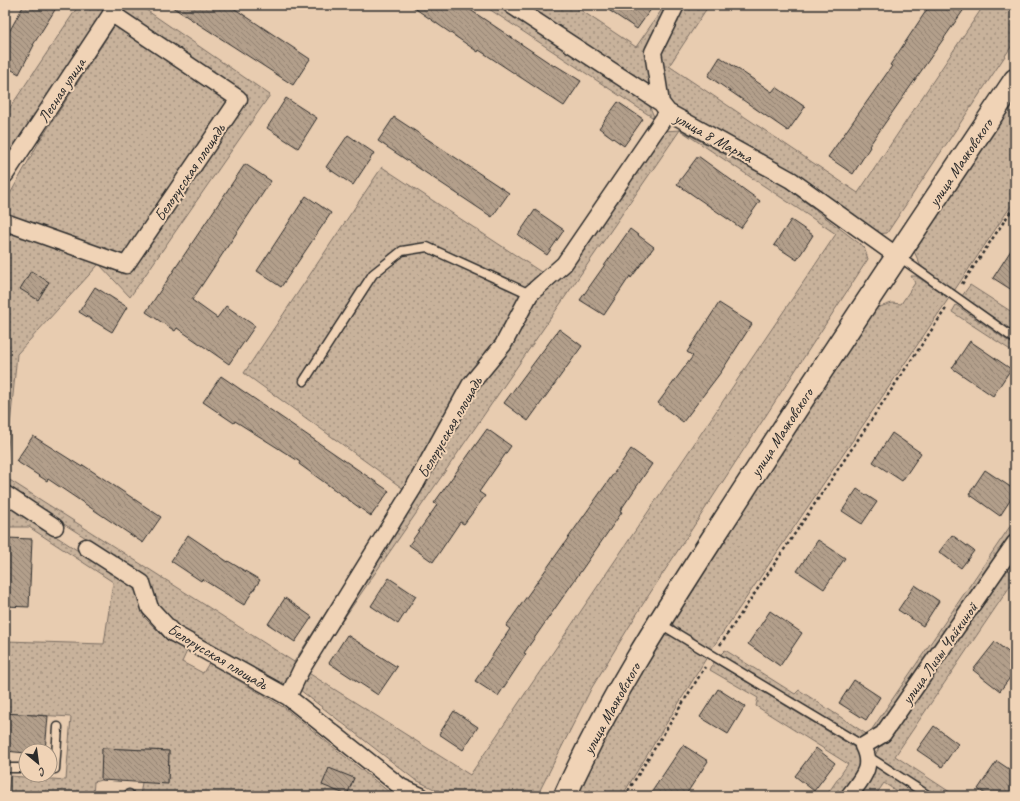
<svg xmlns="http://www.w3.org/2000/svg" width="1020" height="801" viewBox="0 0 1020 801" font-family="Caveat,sans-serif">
  <defs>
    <pattern id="grass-dots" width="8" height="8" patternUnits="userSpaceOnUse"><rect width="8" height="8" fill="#c8b29b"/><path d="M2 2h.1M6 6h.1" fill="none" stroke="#a3917f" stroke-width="1.8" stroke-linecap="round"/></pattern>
    <pattern id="building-back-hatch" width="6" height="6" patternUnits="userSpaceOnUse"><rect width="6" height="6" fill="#b39f8b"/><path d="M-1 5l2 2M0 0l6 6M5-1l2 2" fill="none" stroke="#928272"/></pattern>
  </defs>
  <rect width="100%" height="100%" fill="#e8ccb0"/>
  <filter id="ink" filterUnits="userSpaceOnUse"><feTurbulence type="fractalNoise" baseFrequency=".025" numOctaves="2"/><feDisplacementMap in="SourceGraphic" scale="8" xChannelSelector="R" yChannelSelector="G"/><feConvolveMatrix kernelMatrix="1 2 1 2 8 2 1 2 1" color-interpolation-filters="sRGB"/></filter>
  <g filter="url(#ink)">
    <path fill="url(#grass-dots)" stroke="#7a6e63" fill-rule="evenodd" d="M 79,5 L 108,5 L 5,160 L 5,115 Z
      M 128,5 L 139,5 L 270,95 L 130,297 L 99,264 L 17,354 L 5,477 L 294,662 L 349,577 L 287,686 L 176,626 L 156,605 L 145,575 L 5,487 L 5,203 L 39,142 Z
      M 483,5 L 498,5 L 649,105 L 655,119 Z
      M 522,5 L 573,5 L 636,47 L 665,5 L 670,5 L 648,49 L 656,94 Z
      M 681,5 L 709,5 L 669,66 L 858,193 L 984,5 L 1015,5 L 1015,41 L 887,233 L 875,234 L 673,107 L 667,99 L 658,54 Z
      M 1015,98 L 1015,200 L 954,291 L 922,269 L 913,249 Z
      M 680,130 L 783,185 L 864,247 L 868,259 L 643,604 L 591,689 L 537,796 L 448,796 L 414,779 L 300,690 L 307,672 L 476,390 L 535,300 L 664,131 ZM 680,130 L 836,234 L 470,775 L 307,672 Z
      M 382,167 L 544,274 L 498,340 L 405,490 L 244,373 Z
      M 911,276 L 916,276 L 949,298 L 711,650 L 677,630 L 671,621 L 873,309 L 892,303 L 901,304 L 915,283 Z
      M 970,285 L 1015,314 L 1015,332 L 962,296 Z
      M 956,305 L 1015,346 L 1015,353 L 952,312 Z
      M 5,503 L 135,588 L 144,617 L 167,640 L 187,651 L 182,662 L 203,673 L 209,663 L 285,708 L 394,796 L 140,796 L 142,782 L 168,783 L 169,751 L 103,748 L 101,780 L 94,782 L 93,796 L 8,796 L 10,776 L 66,780 L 71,717 L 5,713 L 5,641 L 104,644 L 113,582 L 29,527 L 5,527 Z
      M 1015,519 L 1015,534 L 880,730 L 863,740 L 720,655 L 725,650 L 795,694 L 799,690 L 868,735 Z
      M 1015,552 L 1015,579 L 895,756 L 956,796 L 904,796 L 884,783 L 875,796 L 857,796 L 872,775 L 875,756 L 879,747 Z
      M 663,635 L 674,636 L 707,657 L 622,796 L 576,796 L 595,753 Z
      M 714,662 L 857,749 L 861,771 L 843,796 L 826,796 L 848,764 L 756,706 L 758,698 L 710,670 Z"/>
    <path fill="url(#building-back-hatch)" stroke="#2b2b2b" d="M 24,5 L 58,5 L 33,45 L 34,45 L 19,74 L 5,66 L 5,39 Z
      M 169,5 L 229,5 L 310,59 L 293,85 Z
      M 410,5 L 463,5 L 554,66 L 555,65 L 581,81 L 564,106 L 479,50 L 478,52 Z
      M 601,5 L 654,5 L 637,29 Z
      M 930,5 L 967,5 L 869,146 L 870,147 L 853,174 L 828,157 L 892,66 L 890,65 Z
      M 720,57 L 772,92 L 776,87 L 805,107 L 788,131 L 708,76 Z
      M 286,98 L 317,118 L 298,148 L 267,128 Z
      M 618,102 L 643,119 L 624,146 L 599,128 Z
      M 394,117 L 509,193 L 492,217 L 378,141 Z
      M 348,135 L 374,153 L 353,185 L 326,167 Z
      M 698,156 L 760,201 L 741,228 L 677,184 Z
      M 245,164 L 271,181 L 192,300 L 217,318 L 226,306 L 255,326 L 229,364 L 177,328 L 175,331 L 146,312 Z
      M 306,196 L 331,213 L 281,287 L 257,271 Z
      M 535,210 L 564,230 L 547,255 L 518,235 Z
      M 791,220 L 813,235 L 797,260 L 774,245 Z
      M 630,229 L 654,247 L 631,278 L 630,276 L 604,315 L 580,300 Z
      M 1015,244 L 1015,292 L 993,278 Z
      M 31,271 L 49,282 L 38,300 L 20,289 Z
      M 95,287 L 127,307 L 112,332 L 79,312 Z
      M 719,303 L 752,324 L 721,372 L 683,422 L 658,403 L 693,356 L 687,352 Z
      M 559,329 L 582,346 L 528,421 L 504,403 Z
      M 970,341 L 1011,369 L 993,396 L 952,368 Z
      M 221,376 L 389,491 L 371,516 L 299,464 L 300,462 L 235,421 L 234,423 L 203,402 Z
      M 487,429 L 511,446 L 479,492 L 485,496 L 464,524 L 460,522 L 433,562 L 409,545 L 437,505 L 434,503 Z
      M 892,433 L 921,453 L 902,481 L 873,462 Z
      M 33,436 L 82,467 L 83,465 L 161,517 L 143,543 L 48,479 L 47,481 L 16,461 Z
      M 631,449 L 652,464 L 620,511 L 622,512 L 524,653 L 526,654 L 498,696 L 475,681 L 510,629 L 506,626 Z
      M 985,470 L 1015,490 L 1015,493 L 1000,516 L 969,494 Z
      M 857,489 L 877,502 L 862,524 L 842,511 Z
      M 188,535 L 228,562 L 228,561 L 260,580 L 244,605 L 202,579 L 201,581 L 171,561 Z
      M 952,535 L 974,551 L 961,568 L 939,552 Z
      M 7,538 L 32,539 L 29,607 L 5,606 Z
      M 818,540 L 845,558 L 824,589 L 797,571 Z
      M 389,578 L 416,596 L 398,624 L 371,606 Z
      M 915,585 L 939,601 L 923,626 L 898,610 Z
      M 285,598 L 312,617 L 295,642 L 268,624 Z
      M 770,611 L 802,633 L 780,666 L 748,644 Z
      M 347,635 L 397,667 L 378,695 L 329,663 Z
      M 995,642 L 1015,657 L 1015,671 L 1000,691 L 973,670 Z
      M 854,680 L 880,697 L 866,720 L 839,703 Z
      M 718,689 L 745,706 L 728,734 L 700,717 Z
      M 454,711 L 478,727 L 463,750 L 439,734 Z
      M 5,713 L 48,716 L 45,751 L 26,751 L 26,753 L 5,751 Z
      M 934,726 L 958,744 L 942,767 L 917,750 Z
      M 683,745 L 708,761 L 685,796 L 649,796 Z
      M 102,748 L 169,751 L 168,784 L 101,780 Z
      M 816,748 L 835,763 L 814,791 L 795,776 Z
      M 997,761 L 1015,773 L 1015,796 L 988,796 L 978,789 Z
      M 329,768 L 354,778 L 347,795 L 322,785 Z"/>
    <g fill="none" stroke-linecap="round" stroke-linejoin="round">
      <g stroke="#2b2b2b" stroke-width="11">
        <path id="lane" d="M 898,256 L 1015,339
          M 304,381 L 373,274 L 402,251 L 427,247 L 530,294
          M 659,623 L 863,746
          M 869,757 L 929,796
          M 5,768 L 26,768
          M 50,769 L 55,769 L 58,727
          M 129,796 L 129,794"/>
      </g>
      <g stroke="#2b2b2b" stroke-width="19">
        <path id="street" d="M 511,5 L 661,103 L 668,112 L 791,180 L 897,256
          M 661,103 L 653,52 L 676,5
          M 5,175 L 117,5
          M 5,222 L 126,265 L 239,99 L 111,13
          M 5,494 L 55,527
          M 86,547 L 142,583 L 150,608 L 173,633 L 288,697 L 401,787 L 421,796
          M 288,697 L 301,670 L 414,487 L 470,385 L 503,345 L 530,294 L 564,264 L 668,112
          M 849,796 C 862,778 874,768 863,746 L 883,734 L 1015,543"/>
      </g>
      <g stroke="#2b2b2b" stroke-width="25">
        <path id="secondary" d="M 565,796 C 611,692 675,597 736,502 C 827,360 921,220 1015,80"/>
      </g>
      <path stroke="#2b2b2b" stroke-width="2.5" stroke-dasharray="3 3" stroke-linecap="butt" d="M 962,284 L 1015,205
        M 720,645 L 947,307
        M 625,796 L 705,667"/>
      <use href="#lane" stroke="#f0d3b6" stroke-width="8"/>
      <use href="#street" stroke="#f0d3b6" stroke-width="16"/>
      <use href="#secondary" stroke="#f0d3b6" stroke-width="22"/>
    </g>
  </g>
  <g text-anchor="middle" stroke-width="4" stroke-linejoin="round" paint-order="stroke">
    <g font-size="16" fill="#2b2b2b" stroke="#f0d3b6">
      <text transform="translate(61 90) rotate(-57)" y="6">Лесная улица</text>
      <text transform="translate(714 137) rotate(29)" y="6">улица 8 Марта</text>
      <text transform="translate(960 162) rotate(-56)" y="6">улица Маяковского</text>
      <text transform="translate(189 172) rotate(-56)" y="6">Белорусская площадь</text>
      <text transform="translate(449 427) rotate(-60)" y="6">Белорусская площадь</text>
      <text transform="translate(781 432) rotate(-57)" y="6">улица Маяковского</text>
      <text transform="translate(939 653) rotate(-55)" y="6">улица Лизы Чайкиной</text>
      <text transform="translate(218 656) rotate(31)" y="6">Белорусская площадь</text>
      <text transform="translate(611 708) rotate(-61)" y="6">улица Маяковского</text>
    </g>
  </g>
  <rect width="1020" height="801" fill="none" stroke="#f0d3b6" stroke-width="20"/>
  <rect x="10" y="10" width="1000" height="781" fill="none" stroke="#2b2b2b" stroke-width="1.5" filter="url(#ink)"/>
  <g transform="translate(38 763) rotate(151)"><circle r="19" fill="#f0d3b6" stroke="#a1907e"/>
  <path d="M0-3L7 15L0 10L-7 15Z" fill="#2b2b2b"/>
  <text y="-6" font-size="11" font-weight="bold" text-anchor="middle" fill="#2b2b2b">С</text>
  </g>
</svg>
